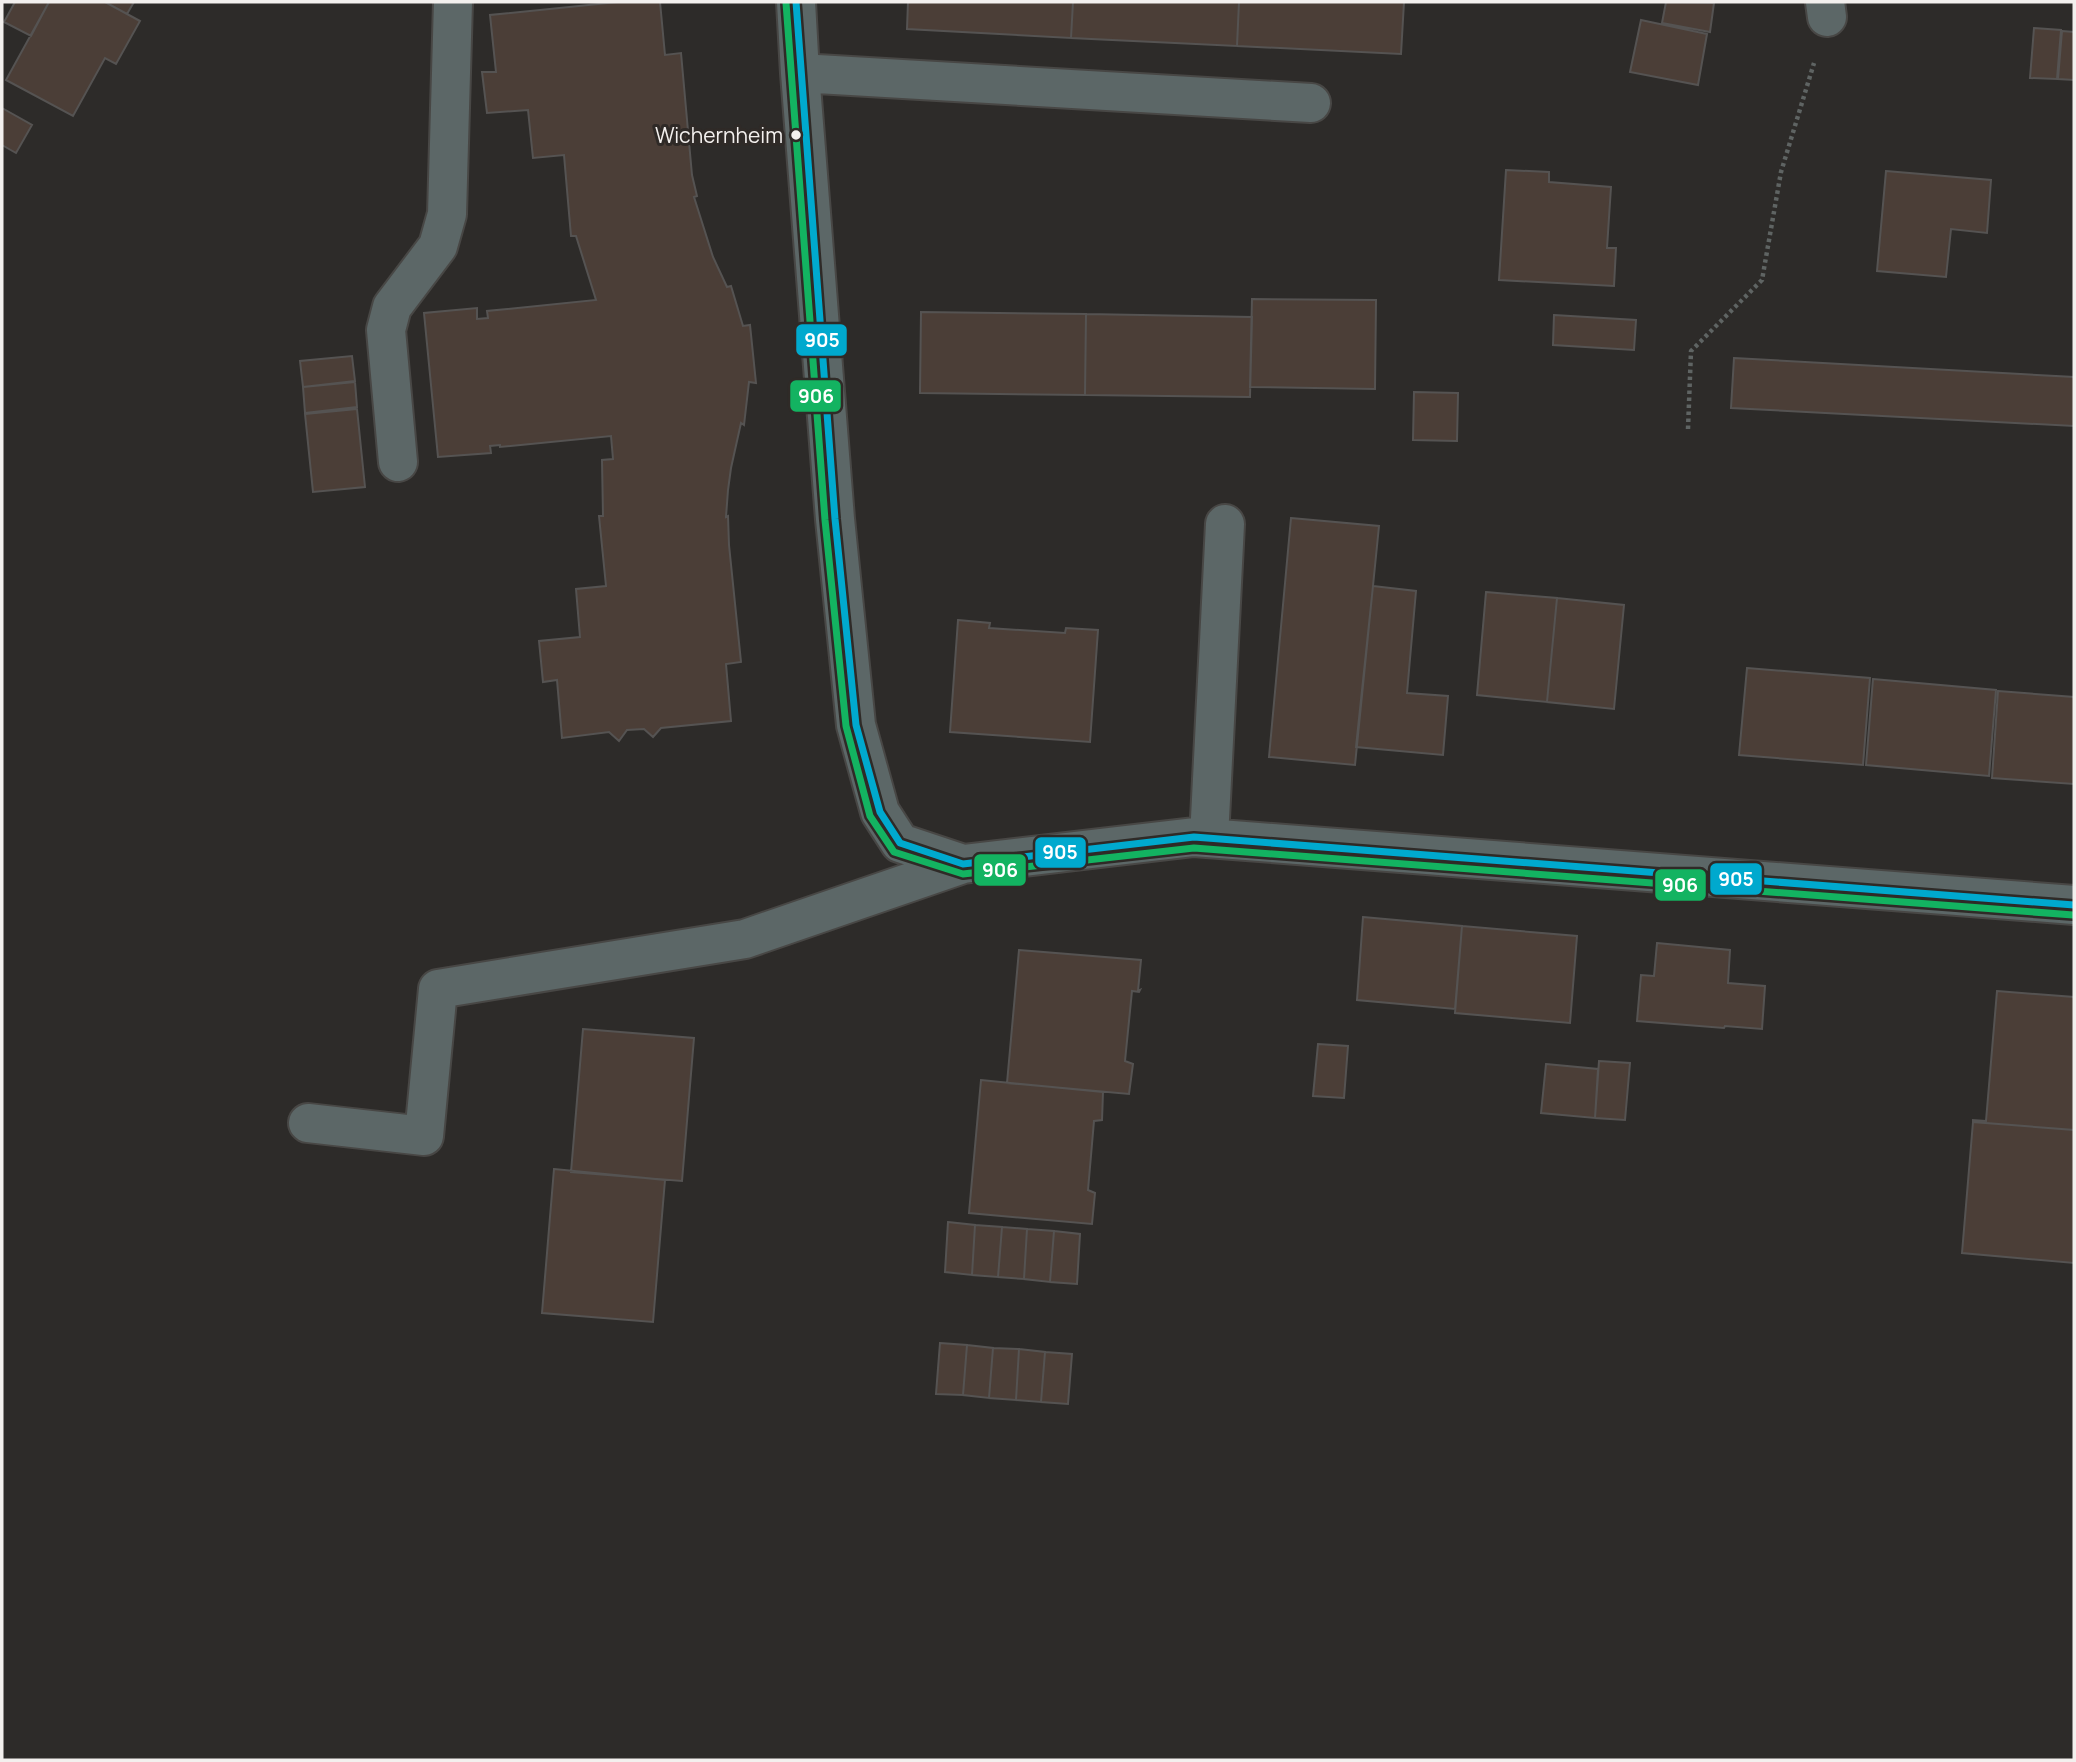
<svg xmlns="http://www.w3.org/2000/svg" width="2076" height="1762" viewBox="0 0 2076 1762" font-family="Manrope,sans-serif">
  <rect width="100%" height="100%" fill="#2d2b29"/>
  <path fill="#4b3e37" stroke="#555352" stroke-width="2" d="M 15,2 L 49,2 L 31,36 L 4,22 Z
    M 49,2 L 105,2 L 140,21 L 116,64 L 105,58 L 73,116 L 6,80 Z
    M 105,2 L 134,2 L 127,14 Z
    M 618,2 L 660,2 L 665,55 L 681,53 L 692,175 L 697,196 L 694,197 L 713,257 L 727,287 L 731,286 L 743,326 L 750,325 L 756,383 L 749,382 L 744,425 L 741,423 L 731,468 L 728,490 L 726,517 L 728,516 L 729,545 L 741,662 L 726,664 L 731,721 L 661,728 L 653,737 L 644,729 L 627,730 L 619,741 L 609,732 L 562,738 L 557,680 L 543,682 L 539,641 L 580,637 L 576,589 L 606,586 L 599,516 L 603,516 L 602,460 L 613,459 L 611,436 L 500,447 L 500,445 L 490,446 L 491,453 L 438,457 L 424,313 L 477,308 L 477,319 L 488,318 L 487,311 L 596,300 L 576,236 L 571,236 L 564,155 L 533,158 L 528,110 L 487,113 L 482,72 L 496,72 L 490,15 Z
    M 908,2 L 1073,2 L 1071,38 L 907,29 Z
    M 1073,2 L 1239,2 L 1237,46 L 1071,38 Z
    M 1239,2 L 1404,2 L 1401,54 L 1237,46 Z
    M 1666,2 L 1714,3 L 1710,32 L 1662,23 Z
    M 1641,20 L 1707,34 L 1698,85 L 1630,72 Z
    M 2034,28 L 2061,30 L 2057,79 L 2030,78 Z
    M 2062,31 L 2074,32 L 2074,80 L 2058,79 Z
    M 2,108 L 32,125 L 16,153 L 2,145 Z
    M 1506,170 L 1549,172 L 1549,182 L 1611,187 L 1607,248 L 1616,248 L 1614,286 L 1499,280 Z
    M 1886,171 L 1991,180 L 1987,233 L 1951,229 L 1946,277 L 1877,271 Z
    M 1252,299 L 1376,300 L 1375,389 L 1250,387 Z
    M 921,312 L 1086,314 L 1085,395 L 920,393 Z
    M 1086,314 L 1252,317 L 1250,397 L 1085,395 Z
    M 1554,315 L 1636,320 L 1634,350 L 1553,345 Z
    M 352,356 L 355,381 L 303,387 L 300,361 Z
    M 1734,358 L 2074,377 L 2074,426 L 1731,408 Z
    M 355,382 L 357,407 L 305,413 L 303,387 Z
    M 1414,392 L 1458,393 L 1457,441 L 1413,440 Z
    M 357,409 L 365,487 L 313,492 L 305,414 Z
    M 1291,518 L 1379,526 L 1355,765 L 1269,757 Z
    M 1373,586 L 1416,591 L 1407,693 L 1448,696 L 1443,755 L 1356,747 Z
    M 1486,592 L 1557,598 L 1547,702 L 1477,695 Z
    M 1557,598 L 1624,605 L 1614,709 L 1547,702 Z
    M 958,620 L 990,623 L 989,628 L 1065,633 L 1066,628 L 1098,630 L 1090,742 L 950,732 Z
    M 1747,668 L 1870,678 L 1863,765 L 1739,755 Z
    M 1873,679 L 1996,690 L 1989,776 L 1866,765 Z
    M 1998,691 L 2074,697 L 2074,784 L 1992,778 Z
    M 1363,917 L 1462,926 L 1455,1009 L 1357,1000 Z
    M 1462,926 L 1577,936 L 1570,1023 L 1455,1013 Z
    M 1657,943 L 1730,950 L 1728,983 L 1765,986 L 1762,1029 L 1725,1026 L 1724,1028 L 1637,1021 L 1641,975 L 1654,976 Z
    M 1019,950 L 1141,960 L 1138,991 L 1140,990 L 1139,992 L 1132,991 L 1125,1061 L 1133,1064 L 1129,1094 L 1007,1083 Z
    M 1997,991 L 2074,997 L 2074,1130 L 1973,1122 L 1973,1120 L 1986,1121 Z
    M 583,1029 L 694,1038 L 682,1181 L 571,1172 Z
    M 1318,1044 L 1348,1046 L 1344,1098 L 1313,1096 Z
    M 1599,1061 L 1630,1063 L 1625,1120 L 1595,1118 Z
    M 1546,1064 L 1598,1069 L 1595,1118 L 1541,1113 Z
    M 981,1080 L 1103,1092 L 1102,1120 L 1094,1121 L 1088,1190 L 1095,1193 L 1092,1224 L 969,1213 Z
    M 1973,1122 L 2074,1130 L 2074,1263 L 1962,1253 Z
    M 554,1169 L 665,1180 L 653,1322 L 542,1313 Z
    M 948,1222 L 975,1225 L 972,1275 L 945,1272 Z
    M 975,1225 L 1002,1227 L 998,1277 L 972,1275 Z
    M 1002,1227 L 1027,1229 L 1024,1279 L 998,1277 Z
    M 1027,1229 L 1054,1231 L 1050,1282 L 1024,1279 Z
    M 1054,1231 L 1080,1234 L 1077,1284 L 1050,1282 Z
    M 940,1343 L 967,1345 L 963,1395 L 936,1394 Z
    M 967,1345 L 993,1348 L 989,1398 L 963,1395 Z
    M 993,1348 L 1019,1349 L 1016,1400 L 989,1398 Z
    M 1019,1349 L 1045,1352 L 1041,1402 L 1016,1400 Z
    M 1045,1352 L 1072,1354 L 1068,1404 L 1041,1402 Z"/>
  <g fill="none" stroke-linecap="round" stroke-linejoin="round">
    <g stroke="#484745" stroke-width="42">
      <path id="minor" d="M 796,2 L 800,73 L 835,519 L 856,725 L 880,812 L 900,843 L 963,864
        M 1825,2 L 1827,17
        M 800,73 L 1311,103
        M 398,462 L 386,330 L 392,307 L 438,246 L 447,214 L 453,2
        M 1209,838 L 1225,524
        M 308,1123 L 424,1136 L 438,989 L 745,939 L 963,864 L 1194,837 L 2074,905"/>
    </g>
    <path stroke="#5f6463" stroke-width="4.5" stroke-dasharray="3.5 3.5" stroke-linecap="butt" d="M 1688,429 L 1691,351 L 1762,280 L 1781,172 L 1814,63"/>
    <use href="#minor" stroke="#5c6767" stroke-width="38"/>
    <g stroke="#2f2a27" stroke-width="12">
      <path id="bus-1" d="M 796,2 L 835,519 L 856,725 L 880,812 L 900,843 L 963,864 L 1194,837 L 2074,905"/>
    </g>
    <g stroke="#2f2a27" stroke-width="12">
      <path id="bus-2" d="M 786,3 L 825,520 L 846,726 L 870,816 L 894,852 L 963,874 L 1194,848 L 2073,915"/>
    </g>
    <use href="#bus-1" stroke="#00a9ce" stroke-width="7"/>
    <use href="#bus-2" stroke="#13b361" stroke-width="7"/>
  </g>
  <circle fill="#f3f0ee" stroke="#2f2a27" stroke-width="2.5" cx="796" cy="135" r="6"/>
  <g text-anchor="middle" stroke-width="6" stroke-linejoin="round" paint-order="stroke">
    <g font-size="21" fill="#f3f0ee" stroke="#2f2a27" text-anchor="end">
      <text x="783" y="143">Wichernheim</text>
    </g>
  </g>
  <g stroke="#2f2a27" stroke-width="2.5">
    <rect x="795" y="323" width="53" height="34" rx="7" fill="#00a9ce"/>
    <rect x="789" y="379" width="53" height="34" rx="7" fill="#13b361"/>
    <rect x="1034" y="836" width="53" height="33" rx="7" fill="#00a9ce"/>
    <rect x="973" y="853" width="54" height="34" rx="7" fill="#13b361"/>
    <rect x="1709" y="862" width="54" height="34" rx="7" fill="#00a9ce"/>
    <rect x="1654" y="868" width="53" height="34" rx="7" fill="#13b361"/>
  </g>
  <g font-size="19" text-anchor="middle" font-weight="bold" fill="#fff">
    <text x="822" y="347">905</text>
    <text x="816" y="403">906</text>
    <text x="1060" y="859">905</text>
    <text x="1000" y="877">906</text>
    <text x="1736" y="886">905</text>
    <text x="1680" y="892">906</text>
  </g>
  <rect width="2076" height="1762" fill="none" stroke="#f3f0ee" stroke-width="7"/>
</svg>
